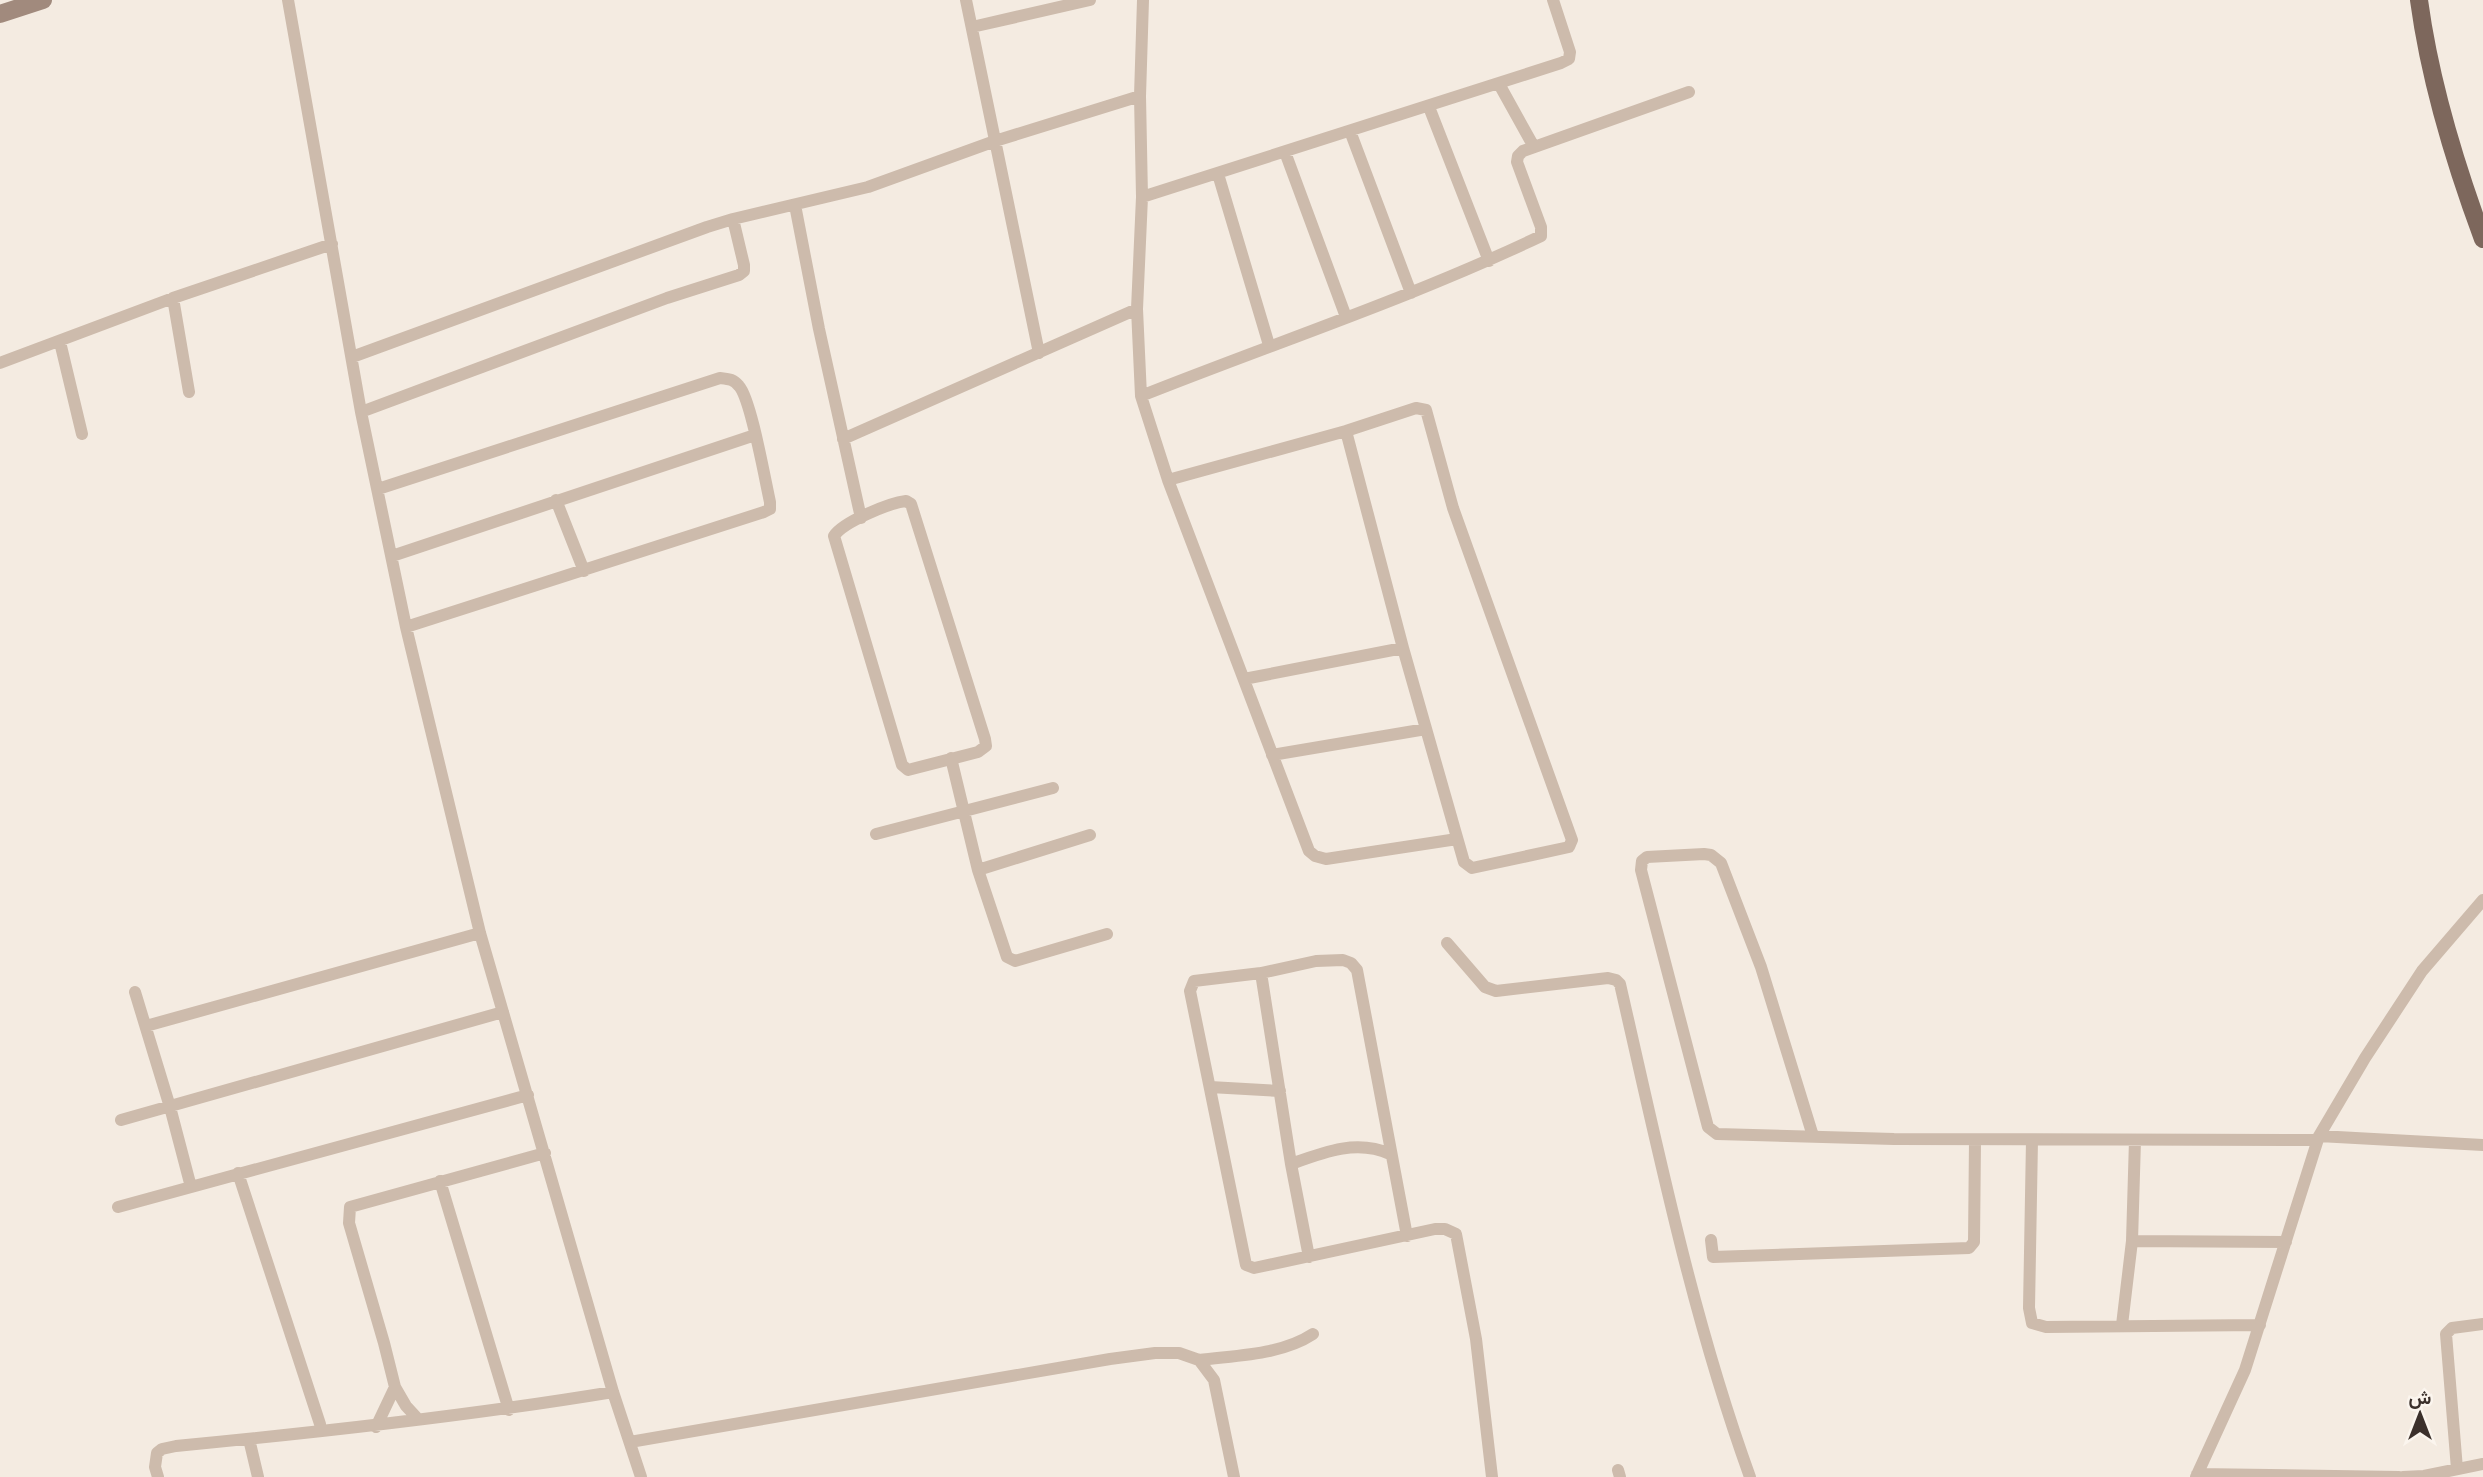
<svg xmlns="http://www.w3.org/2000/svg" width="2483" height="1477" viewBox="0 0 2483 1477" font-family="Karla,Vazirmatn,sans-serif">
  <rect width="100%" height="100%" fill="#f4ebe1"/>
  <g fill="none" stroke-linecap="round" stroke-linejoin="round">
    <path stroke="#cdbbac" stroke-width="12" d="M 288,0 L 361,412 L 406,627 L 480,933 L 613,1392 L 641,1477
      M 966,0 L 1039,353
      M 1143,0 L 1140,96 L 1142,197 L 1137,309 L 1141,396 L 1168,480 L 1309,851 L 1315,856 L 1326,859 L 1457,839
      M 972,27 L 1090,0
      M 1499,84 L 1534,147
      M 1429,107 L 1489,261
      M 1350,131 L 1411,293
      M 1285,152 L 1346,317
      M 1218,174 L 1269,345
      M 1142,197 L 1561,63 L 1569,59 L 1570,52 L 1553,0
      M 795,205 L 819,329 L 861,518
      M 173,298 L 189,392
      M 60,342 L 82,434
      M 352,357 L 707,227 L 733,219 L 868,187 L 995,141 L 1140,96
      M 0,363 L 173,298 L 332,244
      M 1141,396 C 1274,343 1411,298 1541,236 L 1541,227 L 1517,162 L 1518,156 L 1523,151 L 1689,92
      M 361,412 L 667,298 L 739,275 L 744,271 L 744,265 L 733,219
      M 843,439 L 1137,309
      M 1168,480 L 1346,431 L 1416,408 L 1426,410 L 1453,508 L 1572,840 L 1569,847 L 1472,868 L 1464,862 L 1403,648 L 1346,431
      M 378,489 L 720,378 C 729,379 733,379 739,386 C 751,399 765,480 770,502 L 770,509 L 764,512 L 406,627
      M 556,500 L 584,571
      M 906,501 L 911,504 L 985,739 L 986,746 L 978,752 L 908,770 L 902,765 L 834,536 C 843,522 889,503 906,501 Z
      M 392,556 L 755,435
      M 1244,679 L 1403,648
      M 1272,755 L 1426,729
      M 951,758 L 978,870 L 1007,957 L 1015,961 L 1107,934
      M 876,834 L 1053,788
      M 978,870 L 1090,835
      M 1447,943 L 1485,987 L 1496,991 L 1608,978 L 1616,980 L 1620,984 C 1658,1149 1692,1317 1750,1477
      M 1261,973 L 1291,1164 L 1309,1257
      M 135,992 L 170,1107 L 191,1187
      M 146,1026 L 480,933
      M 1210,1087 L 1280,1091
      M 121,1120 L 503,1012
      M 1813,1136 L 1761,967 L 1721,863 L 1711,855 L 1704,854 L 1647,857 L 1642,861 L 1641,870 L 1708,1127 L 1717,1134 L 1894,1139 L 2317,1140
      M 2319,1136 L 2483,1145
      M 2032,1140 L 2029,1308 L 2032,1323 L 2046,1327 L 2260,1325
      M 1291,1164 C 1324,1152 1357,1139 1390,1154
      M 238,1173 L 320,1424
      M 440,1181 L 509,1410
      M 118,1207 L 528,1095
      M 1407,1236 L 1357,970 L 1351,963 L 1343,960 L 1316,961 L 1261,973 L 1194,981 L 1190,991 L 1246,1265 L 1254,1268 L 1435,1229 L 1445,1229 L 1456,1234 L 1476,1339 L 1492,1477
      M 1711,1240 L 1713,1257 L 1969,1248 L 1974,1242 L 1975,1140
      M 2132,1241 L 2286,1242
      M 2122,1325 L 2132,1241 L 2135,1140
      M 1199,1360 C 1238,1355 1281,1355 1313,1334
      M 418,1419 L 406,1406 L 395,1387 L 384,1343 L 349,1223 L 350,1207 L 545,1153
      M 376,1427 L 395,1387
      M 249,1439 L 258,1477
      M 630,1442 L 1110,1359 L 1155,1353 L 1179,1353 L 1199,1360 L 1214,1380 L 1234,1477
      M 2457,1469 L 2446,1334 L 2452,1328 L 2483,1324
      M 1618,1470 L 1620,1477
      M 2197,1474 L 2399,1477
      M 158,1477 L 155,1467 L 157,1453 L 162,1449 L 176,1446 C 322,1432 468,1416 613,1392
      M 2196,1477 L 2245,1370 L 2319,1136 L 2365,1058 L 2422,971 L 2483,900
      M 2403,1477 L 2424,1476 L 2483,1464"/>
    <path stroke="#a18a7d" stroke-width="18" d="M 0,14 L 43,0"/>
    <path stroke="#7d675c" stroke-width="18" d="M 2419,0 C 2430,82 2454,161 2483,239"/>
  </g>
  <g transform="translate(2420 1414)" stroke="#fbf5ee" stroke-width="5" paint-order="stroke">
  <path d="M0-5L12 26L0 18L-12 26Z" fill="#3b302b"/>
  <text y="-10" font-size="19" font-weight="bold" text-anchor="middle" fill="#3b302b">ش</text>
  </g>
</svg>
